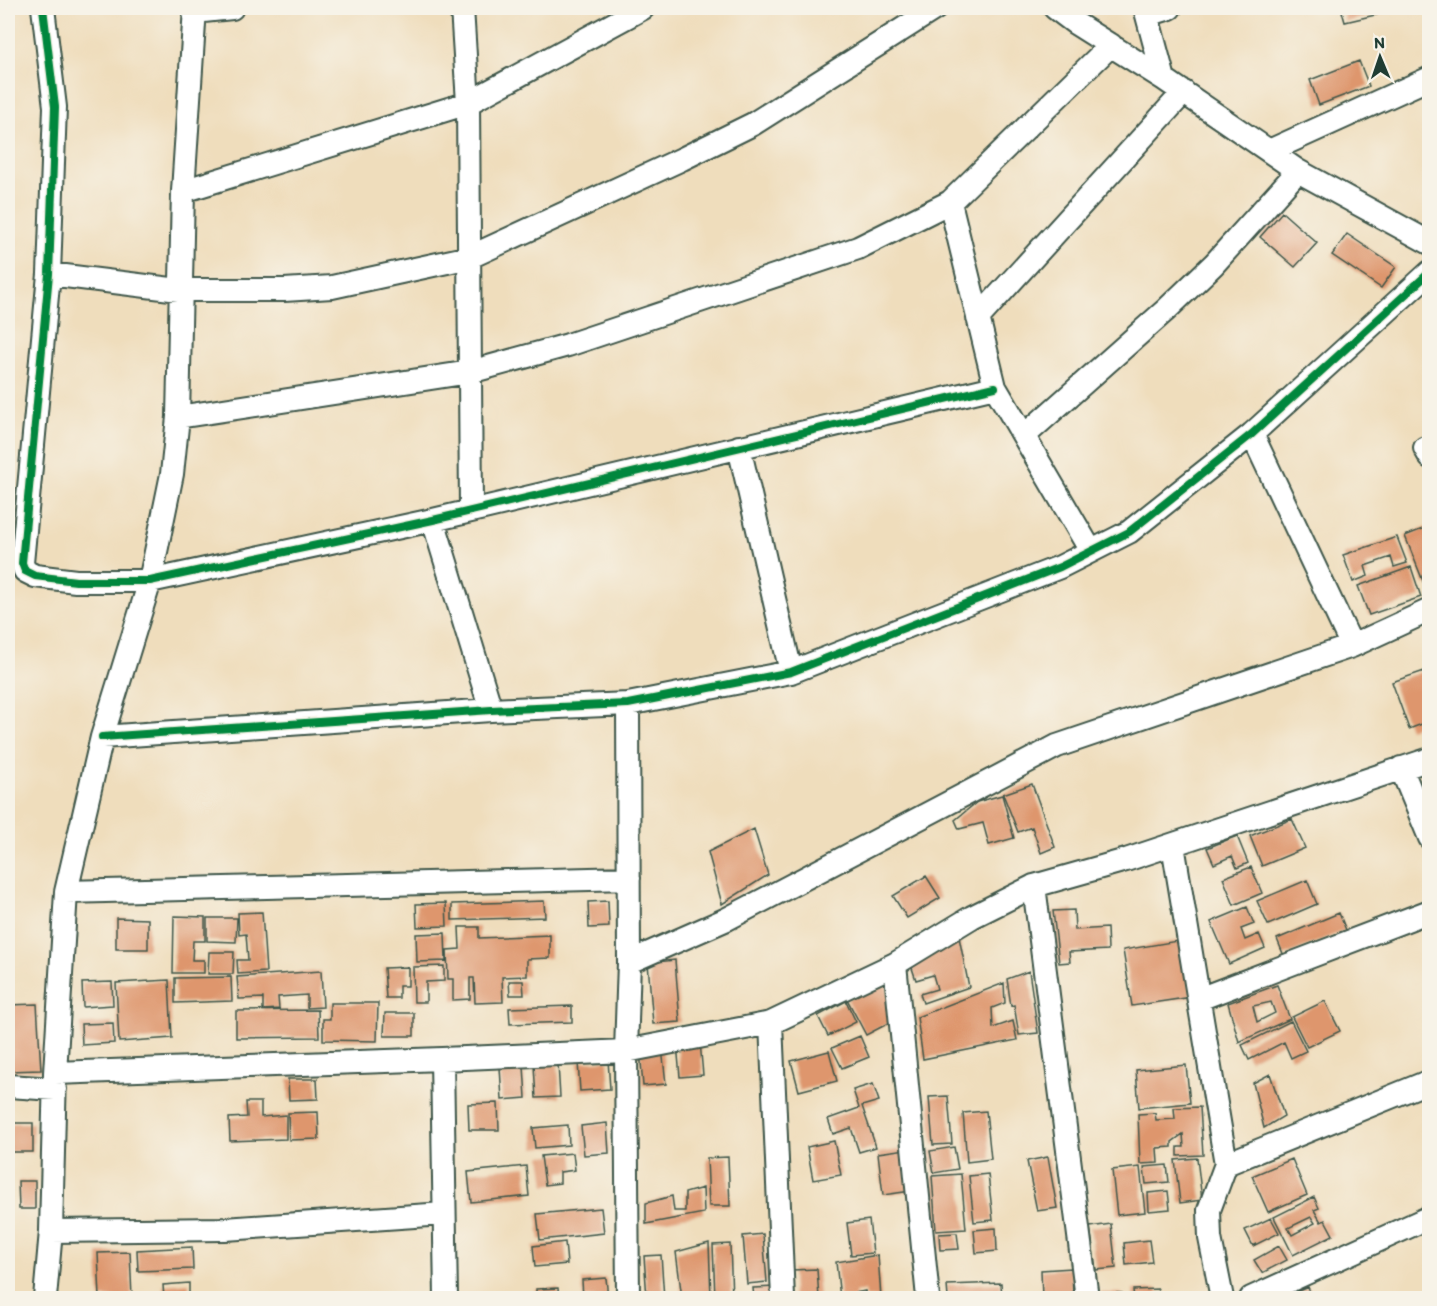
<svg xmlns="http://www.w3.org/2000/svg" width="1437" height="1306" viewBox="0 0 1437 1306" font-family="Itim,sans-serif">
  <rect width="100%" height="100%" fill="#f7f3e8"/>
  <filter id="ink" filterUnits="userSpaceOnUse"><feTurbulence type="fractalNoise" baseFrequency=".0167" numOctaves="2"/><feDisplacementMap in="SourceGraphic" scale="12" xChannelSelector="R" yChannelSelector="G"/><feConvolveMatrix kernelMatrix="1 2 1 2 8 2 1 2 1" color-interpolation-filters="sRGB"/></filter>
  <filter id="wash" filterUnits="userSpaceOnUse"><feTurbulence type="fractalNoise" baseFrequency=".008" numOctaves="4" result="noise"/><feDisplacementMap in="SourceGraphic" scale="24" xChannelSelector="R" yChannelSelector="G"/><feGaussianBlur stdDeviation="1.35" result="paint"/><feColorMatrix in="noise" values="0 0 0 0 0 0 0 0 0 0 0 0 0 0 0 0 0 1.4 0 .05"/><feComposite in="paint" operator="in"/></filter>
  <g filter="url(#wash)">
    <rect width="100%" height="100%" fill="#efddbc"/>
    <g id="blocks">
      <path fill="#de966d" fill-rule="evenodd" d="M 1341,8 L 1387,8 L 1388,12 L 1345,22 Z
        M 1359,61 L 1369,86 L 1319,105 L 1310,80 Z
        M 1282,212 L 1317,243 L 1295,267 L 1260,237 Z
        M 1347,234 L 1396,267 L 1381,288 L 1332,255 Z
        M 1430,526 L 1430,584 L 1425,586 L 1405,536 Z
        M 1397,537 L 1407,563 L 1394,567 L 1391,557 L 1365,566 L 1368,576 L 1353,582 L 1343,555 Z
        M 1411,567 L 1421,597 L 1369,615 L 1358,586 Z
        M 1430,669 L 1430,721 L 1409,729 L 1392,682 Z
        M 1032,784 L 1055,847 L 1041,853 L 1032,827 L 1018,832 L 1003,794 Z
        M 1002,795 L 1014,838 L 989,845 L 983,823 L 959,829 L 955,820 L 977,802 Z
        M 1292,819 L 1305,848 L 1262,866 L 1250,836 Z
        M 754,829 L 768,875 L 722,904 L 708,852 Z
        M 1237,836 L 1248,863 L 1237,868 L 1232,856 L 1214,864 L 1207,848 Z
        M 1251,867 L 1262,893 L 1234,905 L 1223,878 Z
        M 926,876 L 940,898 L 907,918 L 893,896 Z
        M 1307,880 L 1317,904 L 1268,925 L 1257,901 Z
        M 544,901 L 545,917 L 452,920 L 452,904 Z
        M 608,901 L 609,927 L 589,928 L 588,902 Z
        M 446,903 L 447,926 L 417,927 L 416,904 Z
        M 1247,907 L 1254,924 L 1241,929 L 1245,940 L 1259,934 L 1265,948 L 1229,964 L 1211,922 Z
        M 1074,910 L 1075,930 L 1107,928 L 1108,950 L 1069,952 L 1070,962 L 1059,963 L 1053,911 Z
        M 262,912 L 266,972 L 238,974 L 237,960 L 248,960 L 246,934 L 239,935 L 238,913 Z
        M 1339,913 L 1346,930 L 1284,956 L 1277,939 Z
        M 174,916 L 205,917 L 205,941 L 193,941 L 192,960 L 204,960 L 204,973 L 173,973 Z
        M 116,918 L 148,919 L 148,949 L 116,949 Z
        M 207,918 L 237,918 L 236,942 L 207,941 Z
        M 459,927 L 479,927 L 479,938 L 550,935 L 550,958 L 527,959 L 527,976 L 502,977 L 503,1002 L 475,1003 L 474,978 L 470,978 L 470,999 L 453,1000 L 453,979 L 448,979 L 447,950 L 460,949 Z
        M 445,933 L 446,961 L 417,962 L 416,934 Z
        M 959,937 L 969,987 L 923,1003 L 920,994 L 937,989 L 933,975 L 916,980 L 910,962 Z
        M 1183,940 L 1192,997 L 1132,1006 L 1123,950 Z
        M 209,952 L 234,952 L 233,974 L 208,974 Z
        M 675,960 L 680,1022 L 653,1024 L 648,963 Z
        M 444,966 L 444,981 L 426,982 L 426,1002 L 414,1002 L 413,967 Z
        M 408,967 L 408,986 L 399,986 L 399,998 L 386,998 L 384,968 Z
        M 321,971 L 323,1007 L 307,1008 L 307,995 L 278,997 L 279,1009 L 263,1010 L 263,998 L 239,999 L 237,977 Z
        M 1029,971 L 1038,1033 L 1019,1035 L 1014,1005 L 1011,1006 L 1007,979 Z
        M 231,977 L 232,1001 L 175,1003 L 175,978 Z
        M 169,980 L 172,1038 L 119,1042 L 116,983 Z
        M 886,980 L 893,1021 L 866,1035 L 847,999 Z
        M 509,981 L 523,981 L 524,995 L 510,995 Z
        M 112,982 L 113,1005 L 83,1007 L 82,983 Z
        M 1004,983 L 1005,1003 L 992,1008 L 993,1028 L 1013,1021 L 1017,1040 L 923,1059 L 917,1017 Z
        M 1277,985 L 1290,1019 L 1239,1042 L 1228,1003 ZM 1271,1002 L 1275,1013 L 1257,1022 L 1253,1006 Z
        M 846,1001 L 856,1022 L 828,1036 L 818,1016 Z
        M 1325,1001 L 1340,1031 L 1307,1047 L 1292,1017 Z
        M 330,1003 L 378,1003 L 377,1041 L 323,1040 L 323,1019 L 330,1019 Z
        M 37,1004 L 41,1070 L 8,1071 L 8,1005 Z
        M 572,1006 L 572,1022 L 510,1024 L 509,1008 Z
        M 318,1010 L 319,1037 L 236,1038 L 236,1011 Z
        M 385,1013 L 414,1013 L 414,1036 L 384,1036 Z
        M 1291,1021 L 1306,1051 L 1291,1058 L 1284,1042 L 1249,1060 L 1242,1045 Z
        M 113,1023 L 114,1043 L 82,1045 L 81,1024 Z
        M 860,1036 L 869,1057 L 842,1068 L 832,1048 Z
        M 700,1042 L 703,1075 L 680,1077 L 677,1044 Z
        M 662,1048 L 666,1084 L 643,1086 L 640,1050 Z
        M 829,1051 L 837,1081 L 799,1091 L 791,1061 Z
        M 608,1060 L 610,1089 L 580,1091 L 578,1062 Z
        M 558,1064 L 560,1097 L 536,1098 L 534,1065 Z
        M 1186,1065 L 1190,1103 L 1139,1108 L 1136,1070 Z
        M 524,1066 L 526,1098 L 502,1100 L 500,1067 Z
        M 1270,1074 L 1284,1116 L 1264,1128 L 1253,1083 Z
        M 288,1079 L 317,1079 L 318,1099 L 289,1100 Z
        M 873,1084 L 879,1101 L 862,1106 L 876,1147 L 859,1152 L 851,1128 L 833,1134 L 828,1119 L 859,1108 L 853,1090 Z
        M 948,1096 L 952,1144 L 933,1145 L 929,1097 Z
        M 246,1102 L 261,1102 L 261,1117 L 286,1115 L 286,1139 L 230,1141 L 229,1118 L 247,1117 Z
        M 498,1103 L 499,1130 L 469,1130 L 468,1104 Z
        M 1200,1107 L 1203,1155 L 1178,1156 L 1178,1147 L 1184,1147 L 1183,1134 L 1172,1142 L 1172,1147 L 1157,1148 L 1158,1163 L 1140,1164 L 1138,1114 L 1155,1113 L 1156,1120 L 1175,1119 L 1174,1108 Z
        M 986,1111 L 991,1159 L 967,1162 L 963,1113 Z
        M 318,1112 L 319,1139 L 289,1140 L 288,1113 Z
        M 8,1123 L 33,1123 L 33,1152 L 8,1152 Z
        M 607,1123 L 609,1153 L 584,1155 L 581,1126 Z
        M 568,1125 L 569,1145 L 535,1148 L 533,1128 Z
        M 834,1141 L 841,1175 L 813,1180 L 807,1147 Z
        M 954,1147 L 958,1169 L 934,1173 L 930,1151 Z
        M 906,1149 L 911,1191 L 883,1195 L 878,1153 Z
        M 573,1153 L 575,1170 L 560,1172 L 560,1183 L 545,1185 L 541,1156 Z
        M 728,1157 L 730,1206 L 709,1206 L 707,1158 Z
        M 1048,1157 L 1057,1208 L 1037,1211 L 1027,1161 Z
        M 1197,1158 L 1202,1200 L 1180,1203 L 1175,1160 Z
        M 1292,1159 L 1307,1195 L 1268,1212 L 1252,1176 Z
        M 1167,1165 L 1169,1182 L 1146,1184 L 1144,1167 Z
        M 526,1166 L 529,1196 L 471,1202 L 468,1172 Z
        M 1140,1167 L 1145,1212 L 1117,1215 L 1112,1170 Z
        M 961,1174 L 966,1229 L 936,1231 L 932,1176 Z
        M 988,1174 L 993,1220 L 974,1222 L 969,1176 Z
        M 18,1181 L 35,1181 L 35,1209 L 19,1209 Z
        M 703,1188 L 704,1213 L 646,1224 L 646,1203 L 672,1196 L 674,1211 L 685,1211 L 685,1193 Z
        M 1168,1191 L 1170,1209 L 1149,1211 L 1148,1193 Z
        M 1314,1197 L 1319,1208 L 1314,1210 L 1321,1222 L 1325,1220 L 1333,1235 L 1293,1255 L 1274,1217 ZM 1311,1217 L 1315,1223 L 1292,1235 L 1288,1228 Z
        M 601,1208 L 604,1233 L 540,1240 L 537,1214 Z
        M 1271,1218 L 1279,1233 L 1253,1246 L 1245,1230 Z
        M 869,1220 L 873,1253 L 851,1255 L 847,1223 Z
        M 1111,1224 L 1116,1268 L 1096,1270 L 1090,1227 Z
        M 996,1228 L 997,1251 L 976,1253 L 974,1230 Z
        M 957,1233 L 959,1249 L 940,1250 L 939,1234 Z
        M 763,1234 L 767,1282 L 747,1284 L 743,1236 Z
        M 1149,1240 L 1152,1262 L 1126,1265 L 1124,1243 Z
        M 565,1242 L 567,1264 L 535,1267 L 533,1246 Z
        M 709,1243 L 711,1298 L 682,1298 L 676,1252 Z
        M 730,1244 L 732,1298 L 715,1298 L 713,1245 Z
        M 1279,1246 L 1287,1260 L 1262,1273 L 1254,1260 Z
        M 192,1247 L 193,1269 L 138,1271 L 137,1250 Z
        M 130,1252 L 132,1298 L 100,1298 L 98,1253 Z
        M 661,1255 L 664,1298 L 647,1298 L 644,1256 Z
        M 878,1255 L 881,1298 L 866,1298 L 865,1291 L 855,1293 L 856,1298 L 840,1298 L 836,1262 Z
        M 1072,1268 L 1073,1297 L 1042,1298 L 1041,1270 Z
        M 817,1269 L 819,1298 L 793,1298 L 792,1270 Z
        M 606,1278 L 608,1298 L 583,1298 L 582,1280 Z
        M 189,1283 L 189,1298 L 164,1298 L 163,1285 Z
        M 1001,1283 L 1002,1298 L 948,1298 L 947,1285 Z
        M 774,1287 L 774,1298 L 754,1298 L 753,1288 Z
        M 1308,1287 L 1313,1298 L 1282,1298 Z
        M 558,1288 L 559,1298 L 536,1298 L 536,1289 Z
        M 1158,1289 L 1159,1298 L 1134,1298 L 1133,1290 Z
        M 1100,1293 L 1122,1293 L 1122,1298 L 1100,1298 Z
        M 159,1294 L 160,1298 L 137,1298 L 137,1295 Z"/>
    </g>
  </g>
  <g filter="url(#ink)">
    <use href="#blocks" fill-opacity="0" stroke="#3e5548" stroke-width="1.5"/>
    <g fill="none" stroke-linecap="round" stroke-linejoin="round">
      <g stroke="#3e5548" stroke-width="26">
        <path id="street" d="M 43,8 L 55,107 L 49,274 L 22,563 L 25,571 L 35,576 L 76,581 L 150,581 L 433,520 L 995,387
          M 462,8 L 468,103 L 471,510
          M 1055,8 L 1075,23 L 1164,79 L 1298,171 L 1430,243
          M 1145,8 L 1164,79
          M 194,12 L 232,8
          M 1147,15 L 1170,8
          M 1269,151 L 1430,78
          M 183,191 L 468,103 L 643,8
          M 950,202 L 995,387 L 1091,551
          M 49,274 L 179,290 L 284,290 L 332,287 L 470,257 L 682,159 L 753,124 L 936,8
          M 978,318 L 1184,92
          M 178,417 L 470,372 L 568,345 L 858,248 L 950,202 L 1111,45
          M 1252,434 L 1352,646
          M 1024,436 L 1167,309 L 1214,264 L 1298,171
          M 739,447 L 791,672
          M 1425,448 L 1430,457
          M 433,520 L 491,710
          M 102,737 L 491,710 L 628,704 L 791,672 L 1060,567 L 1129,532 L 1252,434 L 1430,272
          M 1401,768 L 1430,838
          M 1173,845 L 1226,1164 L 1209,1210 L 1210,1238 L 1222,1298
          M 1034,886 L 1087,1298
          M 66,892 L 629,878
          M 629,962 L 727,919 L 1057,746 L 1352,646 L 1430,610
          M 895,964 L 928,1298
          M 1199,999 L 1430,911
          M 771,1023 L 783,1298
          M 442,1059 L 446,1298
          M 55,1073 L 442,1059 L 626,1051 L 771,1023 L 895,964 L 972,917 L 1034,886 L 1126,860 L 1430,759
          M 8,1086 L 55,1089
          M 1226,1164 L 1430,1081
          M 51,1231 L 225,1229 L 444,1214
          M 45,1298 L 51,1231 L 55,1073 L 66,892 L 102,737 L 150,581 L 172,474 L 178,417 L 183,191 L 195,8
          M 628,1298 L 626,1051 L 629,962 L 628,704
          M 1251,1298 L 1430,1217"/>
      </g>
      <use href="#street" stroke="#fff" stroke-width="22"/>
      <g stroke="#f7f3e8" stroke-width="11">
        <path id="cycleway" d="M 43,8 L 55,107 L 49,274 L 22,563 L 25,571 L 35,576 L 76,581 L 150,581 L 433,520 L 995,387
          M 102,737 L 491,710 L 628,704 L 791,672 L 1060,567 L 1129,532 L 1252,434 L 1430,272"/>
      </g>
      <use href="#cycleway" stroke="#00873e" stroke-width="8"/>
    </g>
  </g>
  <rect width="1437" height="1306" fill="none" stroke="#f7f3e8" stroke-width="30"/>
  <g transform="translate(1380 57) rotate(358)" stroke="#f7f3e8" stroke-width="4.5" paint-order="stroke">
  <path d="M0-4.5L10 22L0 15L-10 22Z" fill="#1f3d34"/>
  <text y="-9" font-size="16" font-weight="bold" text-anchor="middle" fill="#1f3d34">N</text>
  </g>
</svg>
